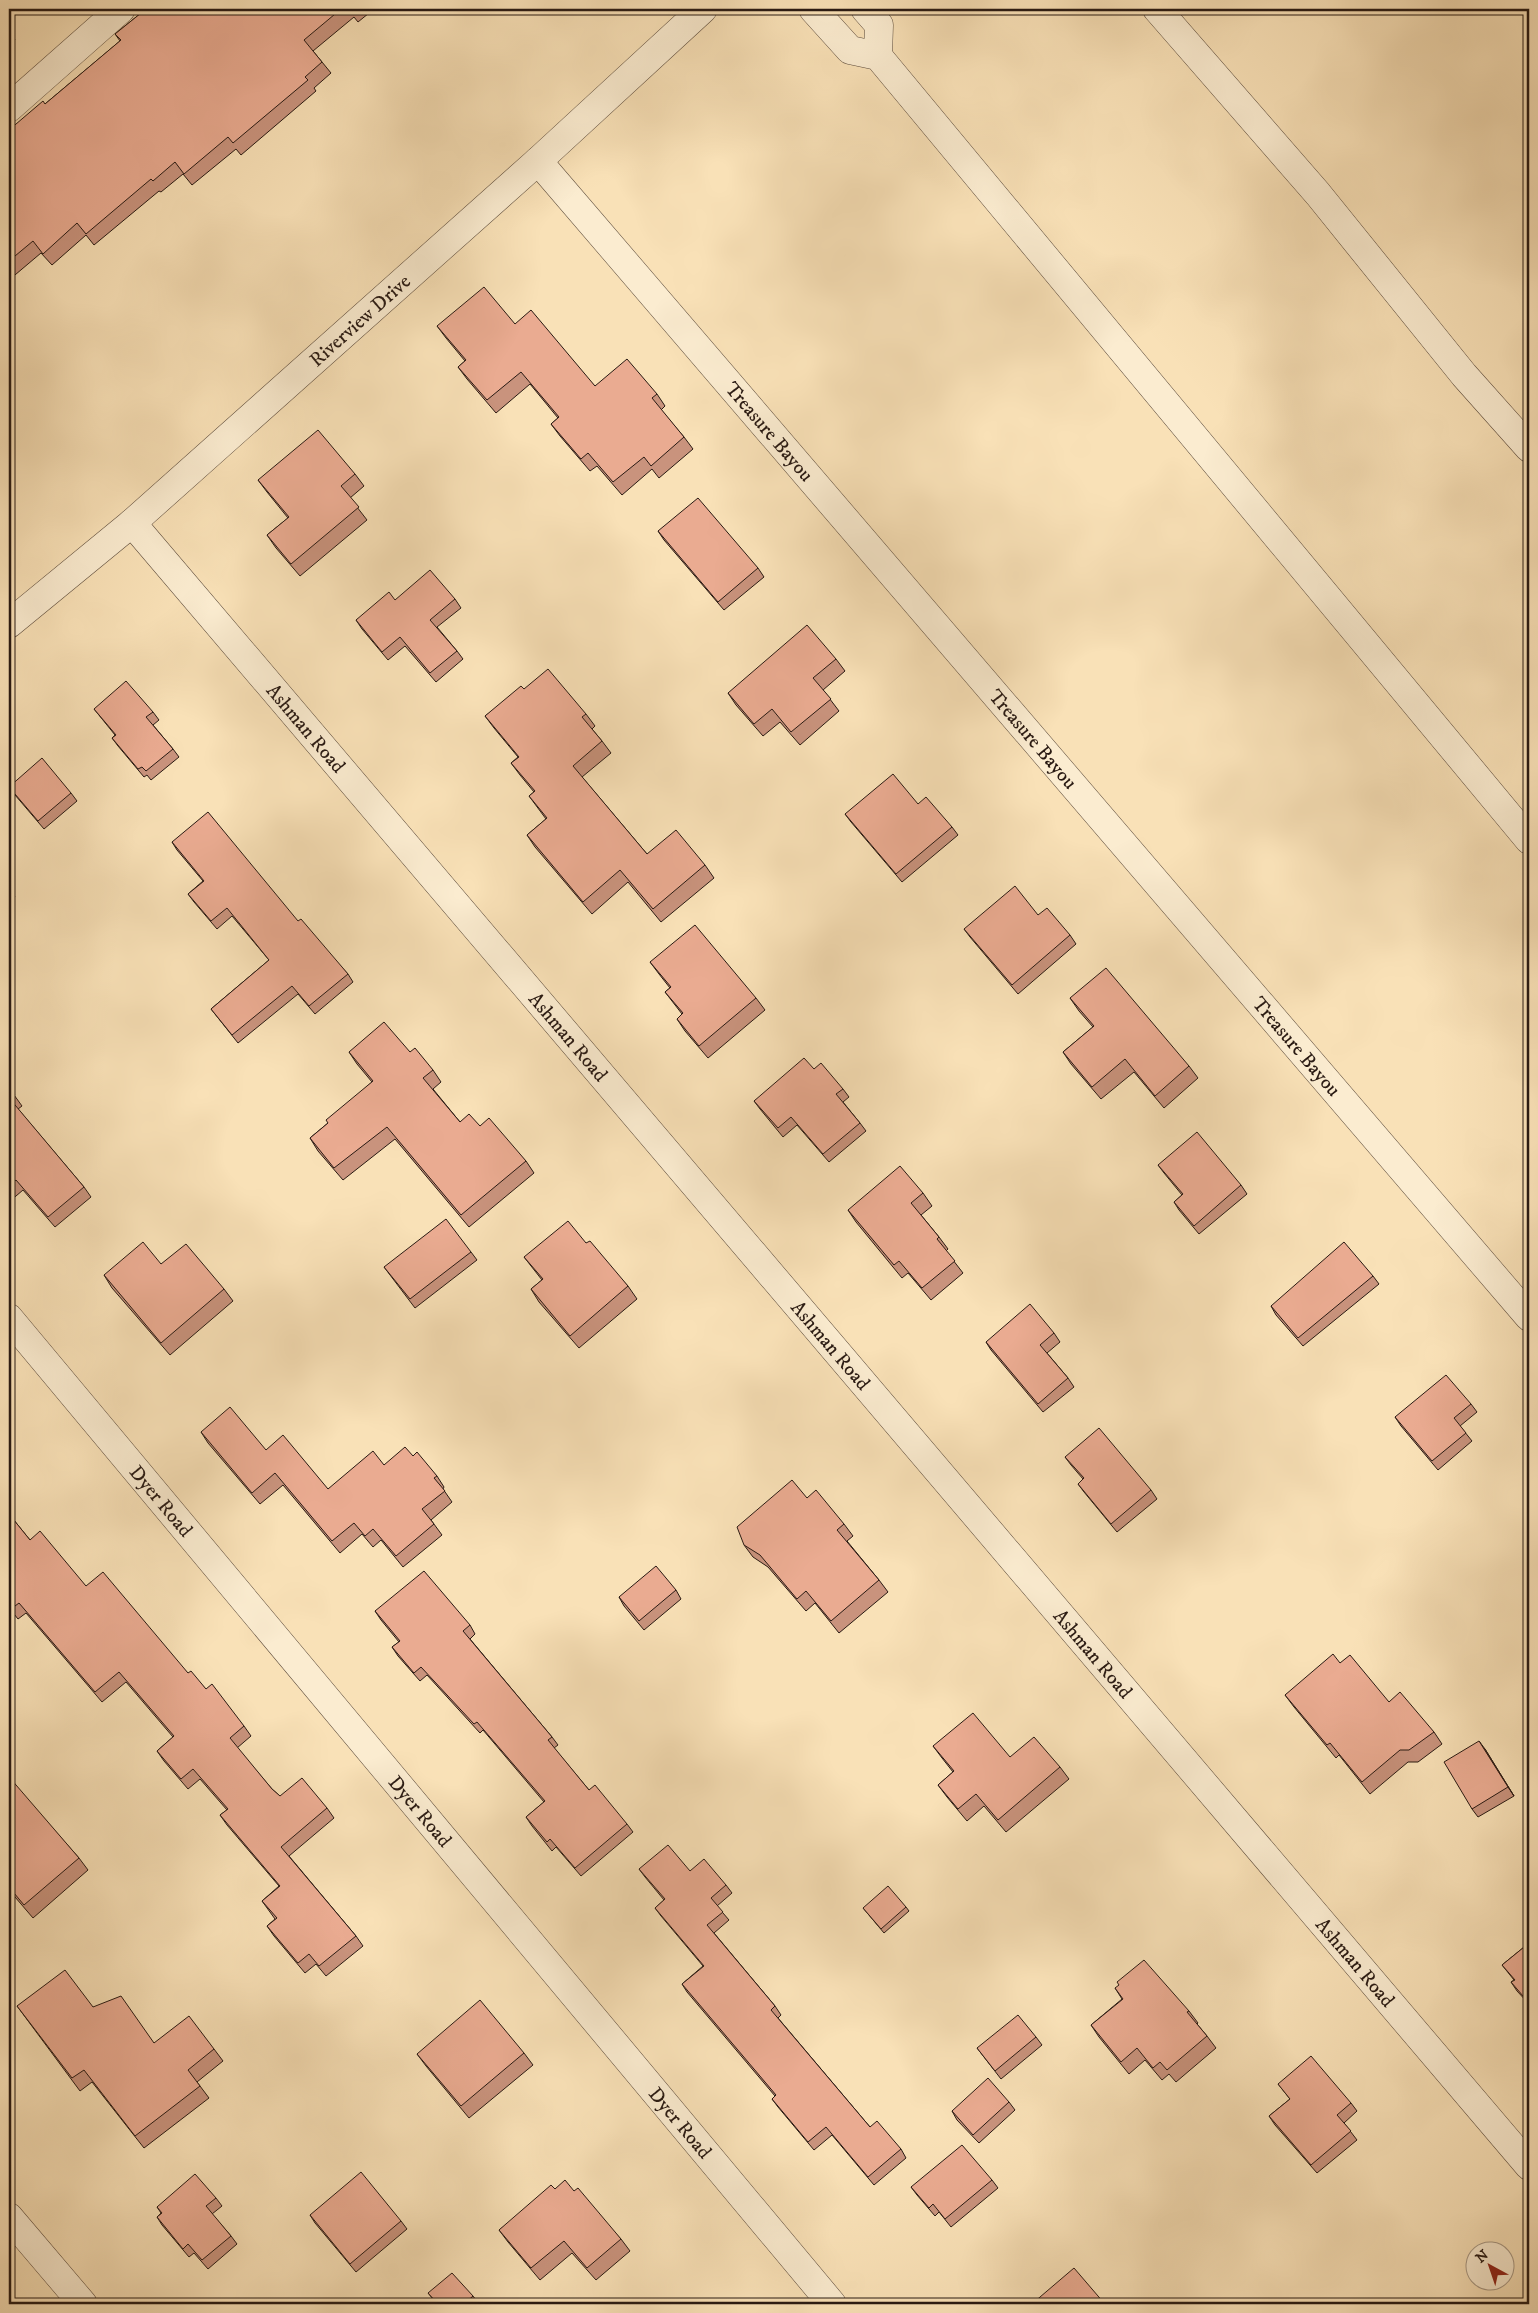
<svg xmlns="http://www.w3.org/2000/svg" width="1538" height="2313" viewBox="0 0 1538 2313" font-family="'IM FELL DW Pica',serif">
  <rect width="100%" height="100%" fill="#f9e1b7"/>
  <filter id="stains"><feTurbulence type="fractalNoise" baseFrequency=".004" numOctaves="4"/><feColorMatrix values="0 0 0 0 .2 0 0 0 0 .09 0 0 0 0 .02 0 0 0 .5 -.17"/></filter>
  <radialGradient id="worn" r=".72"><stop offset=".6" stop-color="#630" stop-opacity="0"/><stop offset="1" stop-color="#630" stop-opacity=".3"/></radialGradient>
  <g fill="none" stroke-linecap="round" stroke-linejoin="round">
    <g stroke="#5d4c3c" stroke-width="29">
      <g id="minor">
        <path d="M 813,9 L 850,50 L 878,56 L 1529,840"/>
        <path d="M 865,9 L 879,25 L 878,56"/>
        <path d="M 1157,9 L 1318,194 L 1464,375 L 1529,448"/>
        <path d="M 9,108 L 121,9"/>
        <path id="s1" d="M 538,161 L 1529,1317"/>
        <path id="s2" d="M 132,523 L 1529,2166"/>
        <path id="s3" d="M 9,624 L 132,523 L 538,161 L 703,9"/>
        <path id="s4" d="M 9,1318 L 832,2304"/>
        <path d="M 9,2217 L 83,2304"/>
      </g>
    </g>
    <use href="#minor" stroke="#fbecd0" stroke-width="28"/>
  </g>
  <path fill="#c9937d" stroke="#291a13" d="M 9,9 L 14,9 L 9,13 Z
    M 146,9 L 374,9 L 358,22 L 354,17 L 313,51 L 331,73 L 314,88 L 316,91 L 241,155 L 236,149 L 192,185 L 183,174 L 161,192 L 159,191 L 94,245 L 86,235 L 52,265 L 41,253 L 9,280 L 9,130 L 45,104 L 120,41 L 115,34 Z
    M 9,30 L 15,40 L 9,45 Z
    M 515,324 L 595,386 L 657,394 L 665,406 L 661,410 L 684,437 L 693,449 L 659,478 L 652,469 L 622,495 L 597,466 L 590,471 L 560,436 L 551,424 L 558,418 L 530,384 L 496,413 L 467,379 L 458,367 L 465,361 L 446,338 L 437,326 Z
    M 355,474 L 364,486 L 350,498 L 367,520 L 300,576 L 276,548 L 267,535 L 288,518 L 267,492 L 258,480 Z
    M 658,531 L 758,568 L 764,577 L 724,610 L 664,540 Z
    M 455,599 L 461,608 L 437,627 L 457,651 L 463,659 L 436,682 L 405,646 L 388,660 L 362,629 L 356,620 L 395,600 Z
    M 836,659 L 845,671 L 823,690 L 839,711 L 800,745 L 780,722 L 763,736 L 736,705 L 728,693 Z
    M 524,689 L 586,714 L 595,726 L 592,729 L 602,741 L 611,753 L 582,777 L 647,854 L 705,865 L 714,878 L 661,922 L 628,882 L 592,914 L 535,847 L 527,835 L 546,819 L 529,796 L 534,792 L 520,775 L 511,763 L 518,757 L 494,728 L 485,716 Z
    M 94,709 L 153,712 L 159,720 L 153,725 L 173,749 L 179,757 L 151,780 L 147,775 L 144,777 L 118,746 L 112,738 L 115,735 Z
    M 9,787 L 71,793 L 77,801 L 44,829 L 15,795 Z
    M 918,804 L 952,827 L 958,835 L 902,882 L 851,822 L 845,814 Z
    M 172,842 L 298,921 L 348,974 L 353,982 L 315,1014 L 298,994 L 238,1043 L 211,1009 L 269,960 L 232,916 L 217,929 L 194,902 L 188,894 L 203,881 L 177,850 Z
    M 9,888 L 15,897 L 9,902 Z
    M 1038,915 L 1070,935 L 1076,944 L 1018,994 L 970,937 L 964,929 Z
    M 650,962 L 756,998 L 765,1010 L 708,1058 L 685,1031 L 677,1019 L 682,1014 L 665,992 L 670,988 L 659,974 Z
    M 1070,998 L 1189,1066 L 1198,1078 L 1164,1108 L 1134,1072 L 1101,1099 L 1071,1064 L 1063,1052 L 1093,1027 L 1079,1011 Z
    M 349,1052 L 410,1052 L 433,1070 L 441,1082 L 433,1089 L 460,1122 L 480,1126 L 526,1161 L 534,1173 L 469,1227 L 395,1139 L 343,1180 L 318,1151 L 310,1138 L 328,1123 L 372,1082 L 357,1064 Z
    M 814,1069 L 843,1089 L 849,1097 L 843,1102 L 860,1123 L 866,1131 L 829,1162 L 797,1125 L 783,1137 L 760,1109 L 754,1101 Z
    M 9,1088 L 22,1106 L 18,1109 L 84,1187 L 91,1197 L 55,1227 L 23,1190 L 9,1202 Z
    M 1158,1165 L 1241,1185 L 1247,1194 L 1199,1234 L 1179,1210 L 1174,1202 L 1182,1195 L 1164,1173 Z
    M 923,1193 L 932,1206 L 921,1215 L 939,1237 L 948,1249 L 946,1251 L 963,1273 L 931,1300 L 908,1273 L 902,1278 L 856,1222 L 848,1210 Z
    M 586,1243 L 628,1286 L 637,1299 L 579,1348 L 539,1302 L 531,1289 L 542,1280 L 524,1257 Z
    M 471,1252 L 477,1260 L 415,1308 L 384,1267 Z
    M 161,1264 L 224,1289 L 233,1301 L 170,1355 L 112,1288 L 104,1275 Z
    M 1373,1276 L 1379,1284 L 1303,1346 L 1276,1315 L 1271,1306 Z
    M 1054,1333 L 1060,1342 L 1047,1353 L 1068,1378 L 1074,1387 L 1043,1412 L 991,1350 L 986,1342 Z
    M 1471,1404 L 1477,1412 L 1460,1426 L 1472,1441 L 1438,1470 L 1401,1426 L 1395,1417 Z
    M 201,1432 L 266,1450 L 328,1489 L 384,1465 L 413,1456 L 437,1476 L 444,1487 L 443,1489 L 452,1502 L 431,1520 L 442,1535 L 403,1567 L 381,1540 L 373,1547 L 362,1534 L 340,1553 L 283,1485 L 260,1504 L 208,1443 Z
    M 1065,1457 L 1151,1490 L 1157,1499 L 1117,1532 L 1084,1492 L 1078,1484 L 1083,1479 L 1071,1465 Z
    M 807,1498 L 844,1524 L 853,1536 L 847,1541 L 879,1580 L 888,1592 L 839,1633 L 815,1603 L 806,1611 L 768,1567 L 753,1557 L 744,1545 Z
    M 9,1514 L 30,1540 L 86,1586 L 188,1673 L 206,1689 L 244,1726 L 251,1736 L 237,1748 L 272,1789 L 280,1796 L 327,1808 L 334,1818 L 289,1856 L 356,1936 L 363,1946 L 326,1976 L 316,1964 L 305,1973 L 274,1936 L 267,1926 L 275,1919 L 262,1901 L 279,1886 L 227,1825 L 220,1815 L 227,1810 L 200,1779 L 188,1789 L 164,1761 L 157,1751 L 173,1737 L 126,1682 L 102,1702 L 26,1613 L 18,1619 L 14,1614 L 9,1619 Z
    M 676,1590 L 681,1599 L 644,1630 L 624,1606 L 619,1597 Z
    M 375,1611 L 470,1625 L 475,1634 L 470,1639 L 552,1737 L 558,1745 L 554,1748 L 589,1790 L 627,1824 L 633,1832 L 581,1876 L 556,1847 L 552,1851 L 532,1826 L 526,1817 L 544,1802 L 483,1730 L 480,1733 L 427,1675 L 420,1681 L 398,1656 L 392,1647 L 399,1642 L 381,1620 Z
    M 1340,1663 L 1389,1702 L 1434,1732 L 1442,1744 L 1418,1762 L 1408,1762 L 1370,1794 L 1339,1755 L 1336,1758 L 1294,1707 L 1285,1695 Z
    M 933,1746 L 1010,1757 L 1060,1767 L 1069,1779 L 1006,1832 L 984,1806 L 967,1821 L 947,1797 L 938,1785 L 953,1772 L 942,1758 Z
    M 1485,1749 L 1514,1796 L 1478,1817 L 1472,1809 Z
    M 9,1779 L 79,1858 L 88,1870 L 33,1918 L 9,1890 Z
    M 639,1869 L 690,1871 L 726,1885 L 732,1893 L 717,1906 L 729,1920 L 714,1933 L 775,2006 L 781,2015 L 778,2018 L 870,2127 L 901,2149 L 906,2158 L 874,2185 L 832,2135 L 814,2150 L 778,2107 L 772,2099 L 775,2096 L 687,1992 L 682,1984 L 703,1966 L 661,1916 L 655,1908 L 664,1900 L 645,1877 Z
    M 906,1907 L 909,1911 L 884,1933 L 863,1908 Z
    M 1529,1943 L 1529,2004 L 1517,1991 L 1511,1982 L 1514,1980 L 1502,1965 Z
    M 1115,1988 L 1189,2011 L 1198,2023 L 1197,2024 L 1207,2036 L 1216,2048 L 1176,2082 L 1169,2074 L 1162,2080 L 1145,2060 L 1129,2074 L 1099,2037 L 1091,2025 L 1122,1999 Z
    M 17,2006 L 93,2007 L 154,2043 L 214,2049 L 223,2061 L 197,2082 L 209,2098 L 144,2148 L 92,2082 L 80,2091 Z
    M 1036,2037 L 1042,2045 L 1001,2079 L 977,2048 Z
    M 524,2053 L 533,2065 L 469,2118 L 426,2066 L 417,2054 Z
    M 1278,2084 L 1351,2103 L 1357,2111 L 1344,2123 L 1357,2140 L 1317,2173 L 1275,2125 L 1269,2116 L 1290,2099 Z
    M 1009,2102 L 1015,2110 L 979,2143 L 957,2120 L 952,2111 Z
    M 992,2180 L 998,2188 L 951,2227 L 939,2212 L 935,2216 L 917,2195 L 911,2187 Z
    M 555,2189 L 574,2191 L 621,2239 L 630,2251 L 596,2280 L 572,2253 L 540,2280 L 508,2242 L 499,2230 Z
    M 216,2198 L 222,2206 L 212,2214 L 231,2236 L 237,2244 L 208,2269 L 194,2253 L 189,2257 L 162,2225 L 157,2217 L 161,2213 L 157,2207 Z
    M 310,2215 L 401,2221 L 407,2229 L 356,2272 L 315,2223 Z
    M 428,2293 L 473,2296 L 476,2300 L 472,2304 L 437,2304 Z"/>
  <path fill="#a47866" stroke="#291a13" d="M 1479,1741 L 1485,1749 L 1514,1796 L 1508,1787 Z"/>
  <path fill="#eaab91" stroke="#291a13" d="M 146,9 L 341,9 L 304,40 L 322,62 L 305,77 L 308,80 L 233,143 L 228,137 L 184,174 L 175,162 L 153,181 L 151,179 L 86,234 L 77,223 L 43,254 L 33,241 L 9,261 L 9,130 L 43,101 L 45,104 L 121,40 L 115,34 Z
    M 484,287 L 515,324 L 531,310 L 595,386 L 627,359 L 657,394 L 652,398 L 684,437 L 651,466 L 644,457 L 613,482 L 588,453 L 581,459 L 551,424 L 559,417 L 521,372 L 487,400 L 458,367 L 466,360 L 437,326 Z
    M 318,430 L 355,474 L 341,486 L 359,507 L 291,564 L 267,535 L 289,517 L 258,480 Z
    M 698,498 L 758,568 L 718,602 L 658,531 Z
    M 430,570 L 455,599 L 430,620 L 457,651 L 430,673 L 400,637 L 382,652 L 356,620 L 389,592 L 395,600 Z
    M 807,625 L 836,659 L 813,678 L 831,699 L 791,732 L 772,709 L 754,724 L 728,693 Z
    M 548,669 L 586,714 L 582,717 L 602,741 L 573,766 L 647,854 L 676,830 L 705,865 L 653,909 L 620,870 L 583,902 L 527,835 L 547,818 L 529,796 L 535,791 L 511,763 L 519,757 L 485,716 L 521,686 L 524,689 Z
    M 126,681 L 153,712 L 146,717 L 173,749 L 146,771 L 142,767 L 138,769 L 112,738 L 116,735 L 94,709 Z
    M 42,758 L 71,793 L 38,821 L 9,787 Z
    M 893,774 L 918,804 L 926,797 L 952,827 L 896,874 L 845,814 Z
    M 208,812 L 298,921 L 301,919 L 348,974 L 309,1006 L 292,986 L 232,1035 L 211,1009 L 269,960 L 227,908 L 211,921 L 188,894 L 204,881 L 172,842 Z
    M 1015,886 L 1038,915 L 1047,908 L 1070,935 L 1012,985 L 964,929 Z
    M 695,925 L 756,998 L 699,1046 L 677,1019 L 683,1013 L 665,992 L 671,987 L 650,962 Z
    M 1106,968 L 1189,1066 L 1155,1096 L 1125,1059 L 1092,1087 L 1063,1052 L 1094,1026 L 1070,998 Z
    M 384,1022 L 410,1052 L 415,1048 L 433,1070 L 423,1078 L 460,1122 L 469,1114 L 480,1126 L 489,1118 L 526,1161 L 461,1215 L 387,1127 L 334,1168 L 310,1138 L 328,1123 L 326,1120 L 373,1081 L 349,1052 Z
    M 804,1058 L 814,1069 L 821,1063 L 843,1089 L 836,1094 L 860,1123 L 823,1154 L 791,1117 L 778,1128 L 754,1101 Z
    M 9,1088 L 15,1095 L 10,1099 L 84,1187 L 48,1217 L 16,1180 L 9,1186 Z
    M 1197,1132 L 1241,1185 L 1194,1226 L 1174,1202 L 1183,1194 L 1158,1165 Z
    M 900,1166 L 923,1193 L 911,1203 L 939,1237 L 937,1239 L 955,1261 L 922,1288 L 899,1261 L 894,1265 L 848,1210 Z
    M 446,1219 L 471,1252 L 410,1299 L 384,1267 Z
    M 568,1221 L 586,1243 L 590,1241 L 628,1286 L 570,1336 L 531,1289 L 543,1279 L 524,1257 Z
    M 143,1242 L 161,1264 L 186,1244 L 224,1289 L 161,1343 L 104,1275 Z
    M 1344,1242 L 1373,1276 L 1298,1338 L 1271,1306 Z
    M 1030,1304 L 1054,1333 L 1040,1345 L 1068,1378 L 1038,1404 L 986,1342 Z
    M 1446,1375 L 1471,1404 L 1454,1418 L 1466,1433 L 1432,1461 L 1395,1417 Z
    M 230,1407 L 266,1450 L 283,1435 L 328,1489 L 373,1451 L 384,1465 L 405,1447 L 413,1456 L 417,1452 L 437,1476 L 434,1478 L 445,1491 L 422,1509 L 434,1524 L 396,1556 L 373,1529 L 365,1536 L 354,1523 L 332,1541 L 275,1473 L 252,1493 L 201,1432 Z
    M 1099,1428 L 1151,1490 L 1111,1524 L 1078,1484 L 1084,1478 L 1065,1457 Z
    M 792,1480 L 807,1498 L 816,1490 L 844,1524 L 837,1530 L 879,1580 L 831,1621 L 806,1591 L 797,1599 L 760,1555 L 744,1545 L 737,1527 Z
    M 9,1514 L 30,1540 L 40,1531 L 86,1586 L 103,1572 L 188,1673 L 191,1671 L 206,1689 L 212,1684 L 244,1726 L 230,1738 L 272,1789 L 280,1796 L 302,1778 L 327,1808 L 281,1847 L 356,1936 L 319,1966 L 309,1954 L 298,1963 L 267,1926 L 277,1918 L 262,1901 L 280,1886 L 220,1815 L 228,1809 L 193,1769 L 181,1779 L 157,1751 L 174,1736 L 119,1672 L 95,1692 L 19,1603 L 11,1609 L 9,1606 Z
    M 656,1566 L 676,1590 L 639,1621 L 619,1597 Z
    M 424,1571 L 470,1625 L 463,1631 L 552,1737 L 548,1740 L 589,1790 L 595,1785 L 627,1824 L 575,1868 L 550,1839 L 547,1842 L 526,1817 L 545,1801 L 477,1722 L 474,1724 L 421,1667 L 414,1673 L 392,1647 L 400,1641 L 375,1611 Z
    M 1333,1654 L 1340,1663 L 1350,1655 L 1389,1702 L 1400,1692 L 1434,1732 L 1409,1750 L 1400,1750 L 1362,1782 L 1330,1743 L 1327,1745 L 1285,1695 Z
    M 973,1713 L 1010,1757 L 1034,1737 L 1060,1767 L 998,1820 L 976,1794 L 958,1809 L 938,1785 L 954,1771 L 933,1746 Z
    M 1479,1741 L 1508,1787 L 1472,1809 L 1444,1762 Z
    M 10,1778 L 79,1858 L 24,1905 L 9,1887 L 9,1779 Z
    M 668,1845 L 690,1871 L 704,1859 L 726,1885 L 711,1898 L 723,1912 L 707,1925 L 775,2006 L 771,2010 L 870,2127 L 877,2121 L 901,2149 L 868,2177 L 826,2127 L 808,2142 L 772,2099 L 776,2095 L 682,1984 L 704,1966 L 655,1908 L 665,1899 L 639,1869 Z
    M 888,1886 L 906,1907 L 881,1929 L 863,1908 Z
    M 1529,1943 L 1529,2003 L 1511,1982 L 1515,1980 L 1502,1965 Z
    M 1144,1960 L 1189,2011 L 1187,2012 L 1207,2036 L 1167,2070 L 1160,2062 L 1153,2068 L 1137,2048 L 1121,2062 L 1091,2025 L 1123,1999 L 1115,1988 L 1119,1985 L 1117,1982 Z
    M 65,1970 L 93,2007 L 121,1996 L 154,2043 L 189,2016 L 214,2049 L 188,2070 L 200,2086 L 135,2136 L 84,2070 L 72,2078 L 17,2006 Z
    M 480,2000 L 524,2053 L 461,2106 L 417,2054 Z
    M 1018,2015 L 1036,2037 L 995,2071 L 977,2048 Z
    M 1311,2056 L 1351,2103 L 1337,2115 L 1351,2131 L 1311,2165 L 1269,2116 L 1290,2099 L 1278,2084 Z
    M 988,2078 L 1009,2102 L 973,2135 L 952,2111 Z
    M 962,2145 L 992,2180 L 945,2219 L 933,2204 L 929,2208 L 911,2187 Z
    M 361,2172 L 401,2221 L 350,2264 L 310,2215 Z
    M 195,2174 L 216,2198 L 206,2206 L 231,2236 L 202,2260 L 188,2244 L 183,2249 L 157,2217 L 162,2213 L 157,2207 Z
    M 565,2180 L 574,2191 L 578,2188 L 621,2239 L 587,2268 L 564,2241 L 531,2268 L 499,2230 L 551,2185 L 555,2189 Z
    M 1074,2268 L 1104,2303 L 1103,2304 L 1034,2304 L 1033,2303 Z
    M 452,2273 L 473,2296 L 464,2304 L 438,2304 L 428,2293 Z"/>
  <g text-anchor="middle" stroke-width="4" stroke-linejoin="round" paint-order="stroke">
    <g font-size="20" fill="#291a13" stroke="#fbecd0">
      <text dy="7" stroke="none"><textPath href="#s3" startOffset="464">Riverview Drive</textPath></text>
      <text dy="7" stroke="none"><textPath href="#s1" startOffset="356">Treasure Bayou</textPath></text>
      <text dy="7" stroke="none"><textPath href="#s2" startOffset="269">Ashman Road</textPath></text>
      <text dy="7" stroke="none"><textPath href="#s1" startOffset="761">Treasure Bayou</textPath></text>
      <text dy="7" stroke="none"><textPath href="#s2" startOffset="674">Ashman Road</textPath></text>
      <text dy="7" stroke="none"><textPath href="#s1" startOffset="1166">Treasure Bayou</textPath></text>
      <text dy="7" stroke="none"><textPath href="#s2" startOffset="1079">Ashman Road</textPath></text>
      <text dy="7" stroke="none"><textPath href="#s4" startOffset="238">Dyer Road</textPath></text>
      <text dy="7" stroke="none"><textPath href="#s2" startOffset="1484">Ashman Road</textPath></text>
      <text dy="7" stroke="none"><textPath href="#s4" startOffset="642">Dyer Road</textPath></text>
      <text dy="7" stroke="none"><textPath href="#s2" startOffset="1889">Ashman Road</textPath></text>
      <text dy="7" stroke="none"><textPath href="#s4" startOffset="1048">Dyer Road</textPath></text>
    </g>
  </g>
  <rect width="1538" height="2313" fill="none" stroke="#f9e1b7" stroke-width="30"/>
  <rect x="10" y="10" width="1518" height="2293" fill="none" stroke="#291a13" stroke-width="2.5"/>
  <rect x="15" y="15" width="1508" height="2283" fill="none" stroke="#291a13"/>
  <g transform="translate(1490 2266) rotate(320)"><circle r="24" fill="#fbecd0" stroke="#a79884"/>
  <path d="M0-4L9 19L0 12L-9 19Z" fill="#8f2418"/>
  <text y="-8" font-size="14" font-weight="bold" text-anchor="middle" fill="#291a13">N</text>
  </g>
  <rect width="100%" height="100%" filter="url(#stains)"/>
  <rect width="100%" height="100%" fill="url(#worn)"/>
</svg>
